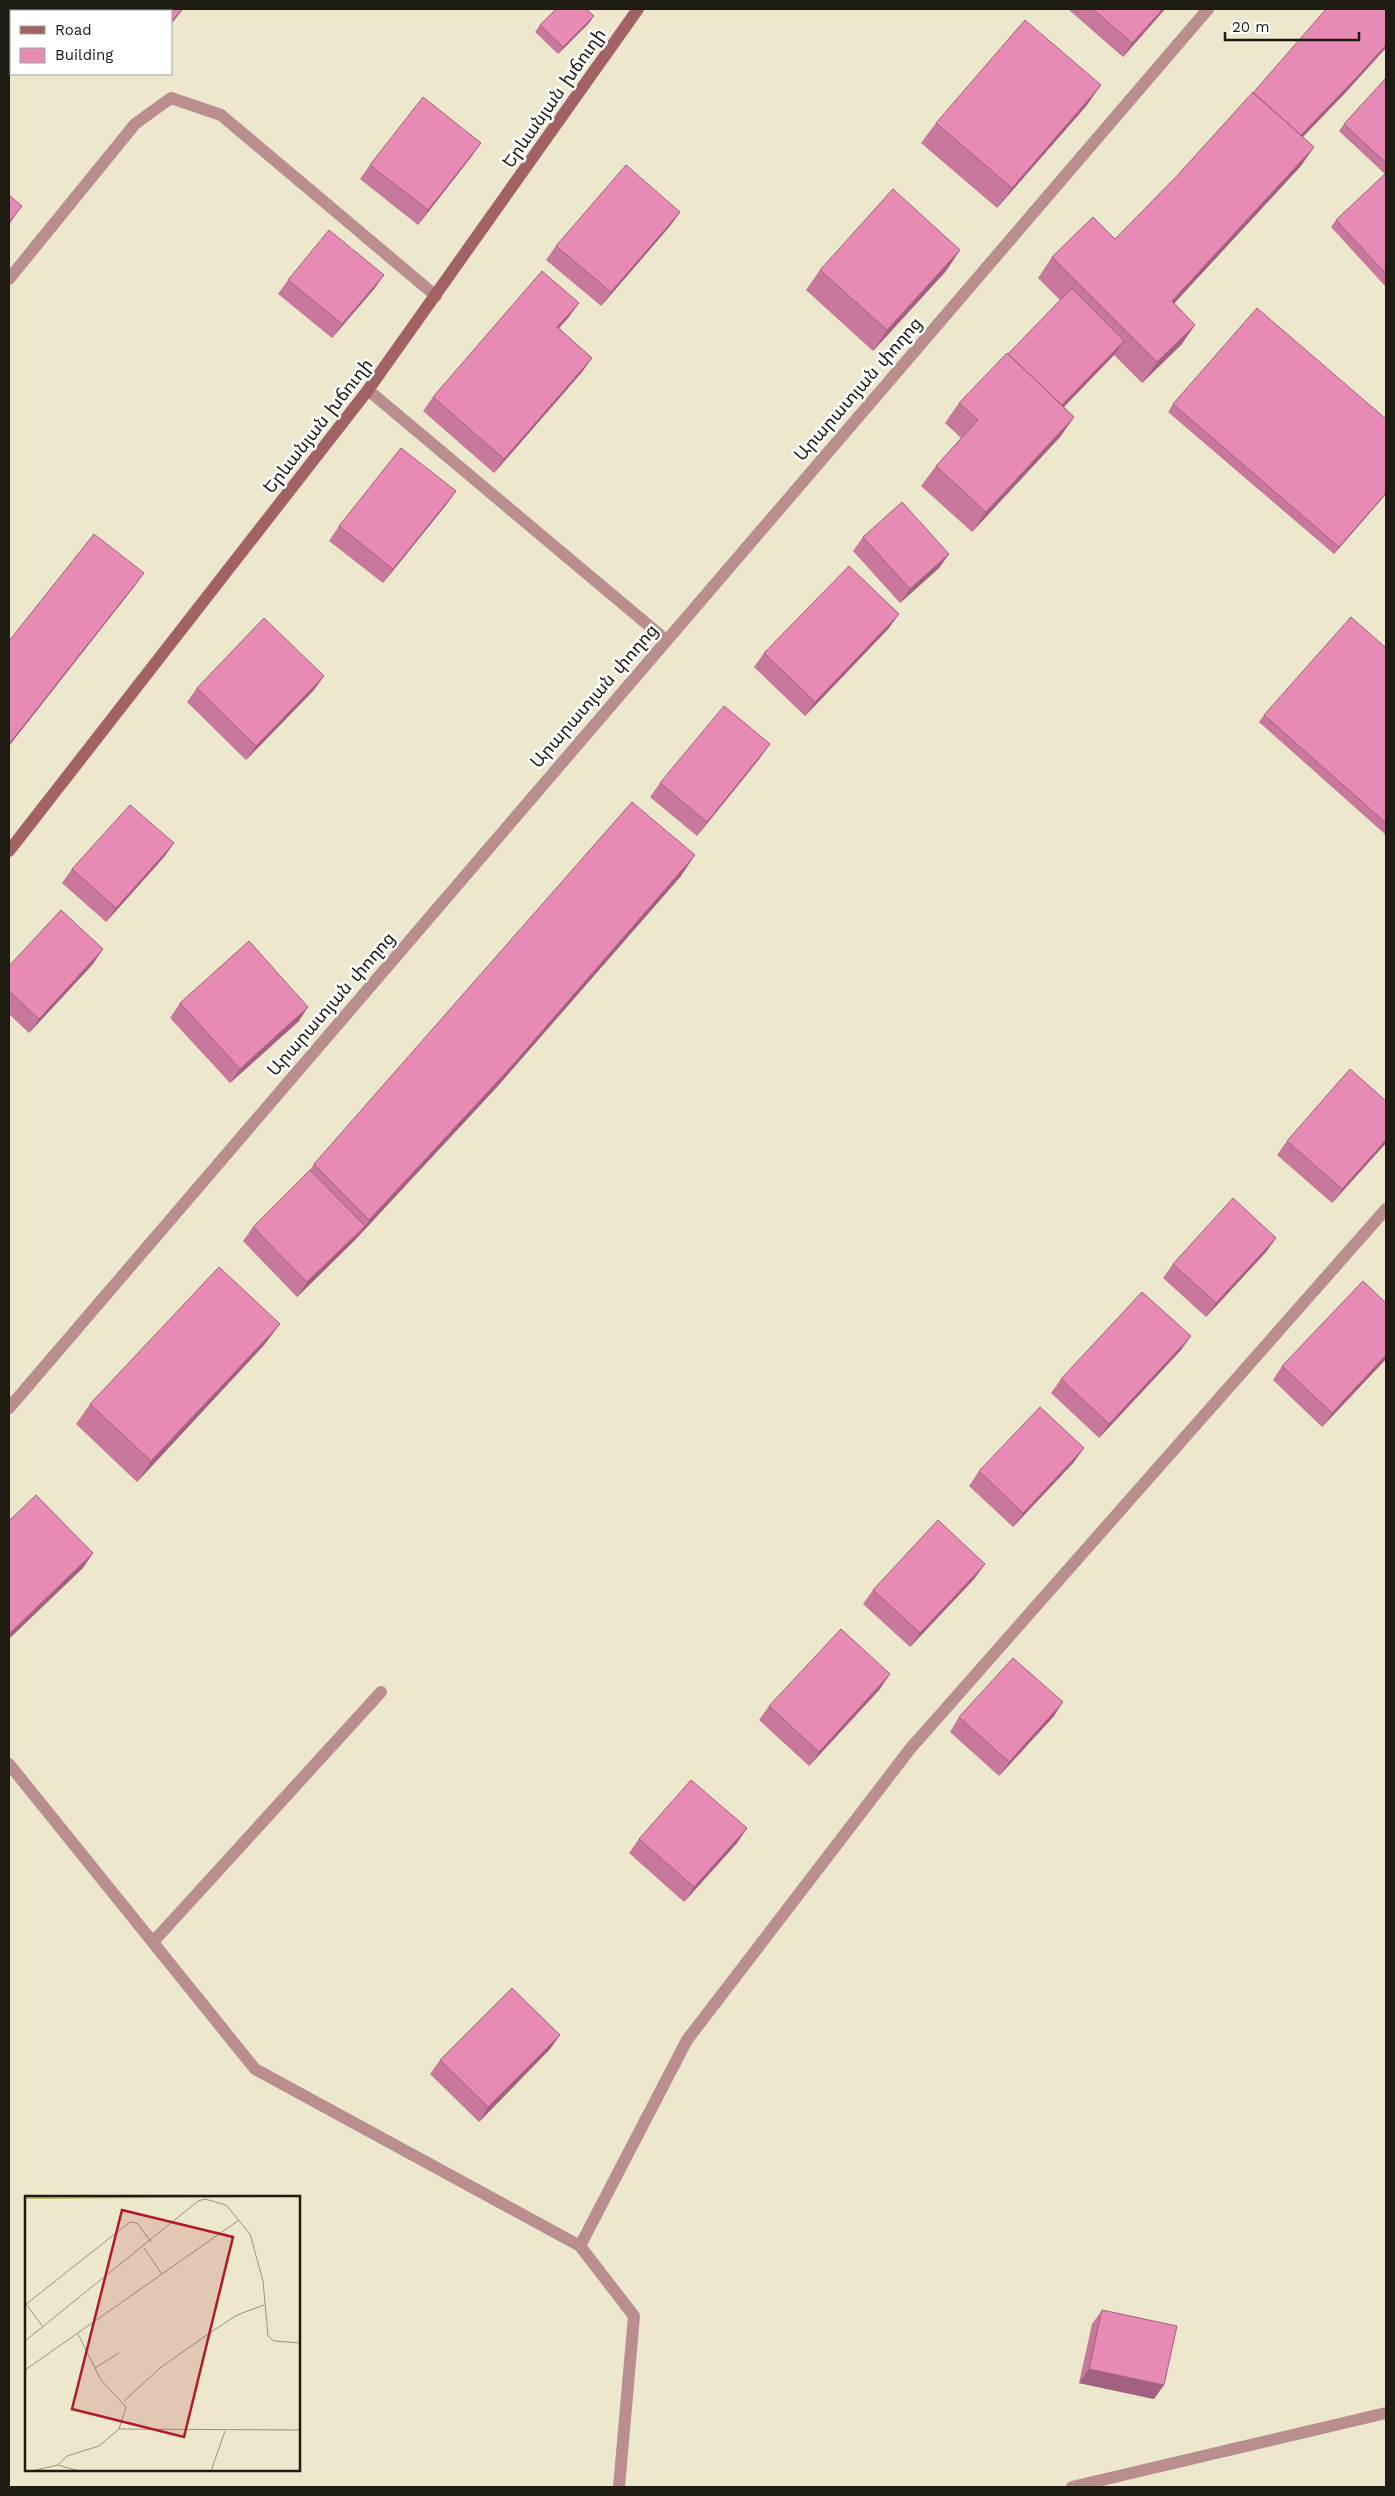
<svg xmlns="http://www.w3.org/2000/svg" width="1395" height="2496" viewBox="0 0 1395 2496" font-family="'Work Sans','Noto Sans Armenian',sans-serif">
  <rect width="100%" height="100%" fill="#ece7cd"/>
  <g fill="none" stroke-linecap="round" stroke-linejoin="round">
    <path stroke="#ba8e8f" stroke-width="12" d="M 153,1942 L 381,1692"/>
    <path stroke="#ba8e8f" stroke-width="12" d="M 9,279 L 135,124 L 171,98 L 221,115 L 436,296
      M 368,390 L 666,640
      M 9,1408 L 1208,9
      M 9,1764 L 255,2069 L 580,2246 L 634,2316 L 619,2487
      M 580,2246 L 687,2040 L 910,1749 L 1386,1209
      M 1072,2487 L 1386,2413"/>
    <path stroke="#a26265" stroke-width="12" d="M 9,851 L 368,390 L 638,9"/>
  </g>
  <path fill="#c7789c" d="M 80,9 L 183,9 L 171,24 L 171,11 L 82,11 L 80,10 Z
    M 1070,9 L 1165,9 L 1123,57 L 1069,10 Z
    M 589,23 L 558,54 L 535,32 L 540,25 Z
    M 1386,78 L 1386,287 L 1331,227 L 1336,220 L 1385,174 L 1339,131 L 1344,124 Z
    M 1347,91 L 1303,137 L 1314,147 L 1300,167 L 1174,303 L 1195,325 L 1181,345 L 1142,383 L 1114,355 L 1064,407 L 1074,417 L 1060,437 L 972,532 L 921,486 L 936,466 L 961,438 L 945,423 L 959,403 L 1008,354 L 1060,300 L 1038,278 L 1052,257 L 1115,239 L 1176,177 L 1253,93 Z
    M 1087,105 L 997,208 L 921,143 L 936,123 Z
    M 481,143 L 471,157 L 418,225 L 360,179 L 370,165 Z
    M 680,212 L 670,226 L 601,306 L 546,260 L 556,246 Z
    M 960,250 L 946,271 L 873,351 L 806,290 L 820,270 Z
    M 384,275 L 374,289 L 332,338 L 278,294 L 288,280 Z
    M 569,317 L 559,328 L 592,358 L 582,372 L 494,473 L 423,411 L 433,397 Z
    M 1173,404 L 1386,419 L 1386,494 L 1334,554 L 1168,412 Z
    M 456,491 L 446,505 L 383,583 L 329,541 L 339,526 Z
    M 863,537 L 949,554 L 939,568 L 900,603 L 853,551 Z
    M 889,628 L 805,716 L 754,667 L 764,653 Z
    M 1386,648 L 1386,835 L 1259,722 L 1264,715 Z
    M 197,688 L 314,690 L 246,760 L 187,702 Z
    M 760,758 L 697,836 L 650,797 L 660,783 Z
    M 174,843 L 164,857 L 106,922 L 62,883 L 72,869 Z
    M 681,876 L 496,1088 L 355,1240 L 297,1297 L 243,1241 L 253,1227 L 310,1170 L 314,1164 Z
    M 93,964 L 29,1033 L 9,1014 L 9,966 Z
    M 180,1003 L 299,1021 L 230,1083 L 170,1018 Z
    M 1386,1101 L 1386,1143 L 1332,1203 L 1277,1155 L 1287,1141 Z
    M 1276,1238 L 1266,1252 L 1206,1317 L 1163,1278 L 1173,1264 Z
    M 265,1344 L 137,1482 L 76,1424 L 90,1404 Z
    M 1181,1350 L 1099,1438 L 1051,1393 L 1061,1379 Z
    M 1386,1359 L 1322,1427 L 1273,1380 L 1282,1366 Z
    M 1074,1462 L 1013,1527 L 969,1486 L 979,1471 Z
    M 975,1578 L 910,1647 L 863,1604 L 873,1590 Z
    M 880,1689 L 809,1766 L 759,1720 L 769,1706 Z
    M 1054,1716 L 999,1776 L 950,1732 L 959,1717 Z
    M 747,1828 L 737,1843 L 684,1902 L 629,1853 L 639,1839 Z
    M 560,2035 L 550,2049 L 479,2122 L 430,2074 L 440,2060 Z
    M 1102,2310 L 1154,2399 L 1079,2383 L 1092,2324 Z"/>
  <path fill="#a2617f" d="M 182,9 L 183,9 L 171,24 L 171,22 Z
    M 1163,9 L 1165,9 L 1123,57 L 1132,43 Z
    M 594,16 L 589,23 L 558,54 L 563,47 Z
    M 1386,45 L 1386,48 L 1347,91 L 1285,155 L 1294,141 Z
    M 1101,85 L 1087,105 L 997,208 L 1012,188 Z
    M 481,143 L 471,157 L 418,225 L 428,210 Z
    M 1314,147 L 1300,167 L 1158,321 L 1172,301 Z
    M 22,206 L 12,220 L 9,225 L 9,222 Z
    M 680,212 L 670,226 L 601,306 L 611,292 Z
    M 960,250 L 946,271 L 873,351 L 887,330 Z
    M 384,275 L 374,289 L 332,338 L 342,324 Z
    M 579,303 L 569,317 L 547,341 L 557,327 Z
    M 1195,325 L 1181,345 L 1142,383 L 1157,362 Z
    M 1124,341 L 1114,355 L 1046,425 L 1055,411 Z
    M 592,358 L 582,372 L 494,473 L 504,459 Z
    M 1074,417 L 1060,437 L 972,532 L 986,512 Z
    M 456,491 L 446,505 L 383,583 L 393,569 Z
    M 1386,493 L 1386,494 L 1334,554 L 1339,547 Z
    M 949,554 L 939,568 L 900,603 L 910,589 Z
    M 144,573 L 134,587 L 9,746 L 9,744 Z
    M 899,614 L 889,628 L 805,716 L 815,702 Z
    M 324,676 L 314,690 L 246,760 L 256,746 Z
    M 770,744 L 760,758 L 697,836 L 707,822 Z
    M 174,843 L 164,857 L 106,922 L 116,908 Z
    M 695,855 L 681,876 L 496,1088 L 355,1240 L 297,1297 L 307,1282 L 365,1226 L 369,1220 Z
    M 103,949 L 93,964 L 29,1033 L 39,1019 Z
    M 308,1007 L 299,1021 L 230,1083 L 240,1069 Z
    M 1386,1140 L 1386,1143 L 1332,1203 L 1342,1189 Z
    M 1276,1238 L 1266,1252 L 1206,1317 L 1216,1303 Z
    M 280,1324 L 265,1344 L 137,1482 L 151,1461 Z
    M 1191,1336 L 1181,1350 L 1099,1438 L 1109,1424 Z
    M 1386,1355 L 1386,1359 L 1322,1427 L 1332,1413 Z
    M 1084,1448 L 1074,1462 L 1013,1527 L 1023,1513 Z
    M 93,1553 L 83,1568 L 9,1639 L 9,1634 Z
    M 985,1564 L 975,1578 L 910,1647 L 920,1633 Z
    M 890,1674 L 880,1689 L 809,1766 L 819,1752 Z
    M 1063,1702 L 1054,1716 L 999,1776 L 1009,1762 Z
    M 747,1828 L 737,1843 L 684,1902 L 694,1887 Z
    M 560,2035 L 550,2049 L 479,2122 L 488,2107 Z
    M 1089,2369 L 1164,2385 L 1154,2399 L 1079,2383 Z"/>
  <path fill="#e78bb5" stroke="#a2617f" d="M 106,9 L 182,9 L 171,22 L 171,11 L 109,11 Z
    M 556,9 L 586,9 L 594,16 L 563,47 L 540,25 Z
    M 1093,9 L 1163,9 L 1132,43 Z
    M 1326,9 L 1386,9 L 1386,45 L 1357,77 L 1301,135 L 1253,93 Z
    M 1025,20 L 1101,85 L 1012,188 L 936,123 Z
    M 1386,78 L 1386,163 L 1344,124 Z
    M 1253,92 L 1314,147 L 1172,301 L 1195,325 L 1157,362 L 1052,257 L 1093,217 L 1115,239 L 1176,177 Z
    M 423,97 L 481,143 L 428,210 L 370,165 Z
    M 626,165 L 680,212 L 611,292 L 556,246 Z
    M 1386,173 L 1386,274 L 1336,220 Z
    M 893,189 L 960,250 L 887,330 L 820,270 Z
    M 9,195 L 22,206 L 9,222 Z
    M 329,230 L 384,275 L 342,324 L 288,280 Z
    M 542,271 L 579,303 L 557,327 L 592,358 L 504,459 L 433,397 Z
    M 1072,288 L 1124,341 L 1062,405 L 1008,354 Z
    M 1257,308 L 1386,419 L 1386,493 L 1339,547 L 1173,404 Z
    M 1007,353 L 1074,417 L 986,512 L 936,466 L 978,420 L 959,403 Z
    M 401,448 L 456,491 L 393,569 L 339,526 Z
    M 902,502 L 949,554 L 910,589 L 863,537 Z
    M 94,534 L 144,573 L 9,744 L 9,641 Z
    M 849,566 L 899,614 L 815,702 L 764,653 Z
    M 1351,617 L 1386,648 L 1386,823 L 1264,715 Z
    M 264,618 L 324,676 L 256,746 L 197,688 Z
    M 724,706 L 770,744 L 707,822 L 660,783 Z
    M 632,802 L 695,855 L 510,1068 L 369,1220 L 314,1164 Z
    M 130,805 L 174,843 L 116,908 L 72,869 Z
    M 61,910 L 103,949 L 39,1019 L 9,991 L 9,966 Z
    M 249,941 L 308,1007 L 240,1069 L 180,1003 Z
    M 1350,1069 L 1386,1101 L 1386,1140 L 1342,1189 L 1287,1141 Z
    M 310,1170 L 365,1226 L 307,1282 L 253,1227 Z
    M 1233,1198 L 1276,1238 L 1216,1303 L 1173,1264 Z
    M 219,1267 L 280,1324 L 151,1461 L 90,1404 Z
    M 1363,1281 L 1386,1303 L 1386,1355 L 1332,1413 L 1282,1366 Z
    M 1142,1292 L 1191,1336 L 1109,1424 L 1061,1379 Z
    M 1040,1407 L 1084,1448 L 1023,1513 L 979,1471 Z
    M 36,1495 L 93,1553 L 9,1634 L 9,1521 Z
    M 938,1520 L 985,1564 L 920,1633 L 873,1590 Z
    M 841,1629 L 890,1674 L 819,1752 L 769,1706 Z
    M 1013,1658 L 1063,1702 L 1009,1762 L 959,1717 Z
    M 691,1780 L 747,1828 L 694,1887 L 639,1839 Z
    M 512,1988 L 560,2035 L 488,2107 L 440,2060 Z
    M 1102,2310 L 1177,2326 L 1164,2385 L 1089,2369 Z"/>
  <g text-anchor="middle" stroke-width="5" stroke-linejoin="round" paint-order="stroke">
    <g font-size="18" fill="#1d1b12" stroke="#fff">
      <text transform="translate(554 98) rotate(-55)" y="6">Երևանյան խճուղի</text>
      <text transform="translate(858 389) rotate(-49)" y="6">Արարատյան փողոց</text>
      <text transform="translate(318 426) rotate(-52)" y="6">Երևանյան խճուղի</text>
      <text transform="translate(594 696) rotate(-49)" y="6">Արարատյան փողոց</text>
      <text transform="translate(331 1004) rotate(-49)" y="6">Արարատյան փողոց</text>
    </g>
  </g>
  <g transform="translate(25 2196)">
    <rect width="275" height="275" fill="#ece7cd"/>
    <path d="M 0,0 L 275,0 L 275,1 L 0,3 Z" fill="#c8b65e"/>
    <path fill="none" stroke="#999582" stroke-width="1" d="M 260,0 L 275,1M 119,52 L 137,78M 1,108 L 18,131M 0,109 L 105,26 L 112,27 L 126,46M 0,145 L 173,5 L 180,3 L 201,9 L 225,38 L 238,85 L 243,140 L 249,145 L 275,147M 70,172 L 94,157M 0,174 L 214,24M 99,205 L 135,172 L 186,136 L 212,119 L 239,109M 94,233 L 275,234M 33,269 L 54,275M 7,275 L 33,269 L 42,260 L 74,250 L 94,233 L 101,211 L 76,184 L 53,138M 186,275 L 200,235"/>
    <path fill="#af1b2a" fill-opacity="0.15" stroke="#af1b2a" stroke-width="2.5" d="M 97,14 L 208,41 L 159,241 L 47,213 Z"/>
    <rect width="275" height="275" fill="none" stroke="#1d1b12" stroke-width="2.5"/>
  </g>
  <rect width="1395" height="2496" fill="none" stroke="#1d1b12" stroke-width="20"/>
  <rect x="10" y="10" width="162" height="65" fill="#ffffff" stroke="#a5a4a0"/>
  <rect x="20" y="26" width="25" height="8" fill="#a26265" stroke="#a5a4a0"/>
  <text x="55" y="35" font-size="15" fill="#1d1b12">Road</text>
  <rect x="20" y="48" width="25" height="15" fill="#e78bb5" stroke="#a5a4a0"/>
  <text x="55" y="60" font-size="15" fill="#1d1b12">Building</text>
  <path d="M1225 32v8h134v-8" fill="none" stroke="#1d1b12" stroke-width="2.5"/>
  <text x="1232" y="32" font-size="15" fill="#1d1b12" stroke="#ffffff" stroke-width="4" paint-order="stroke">20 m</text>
</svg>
